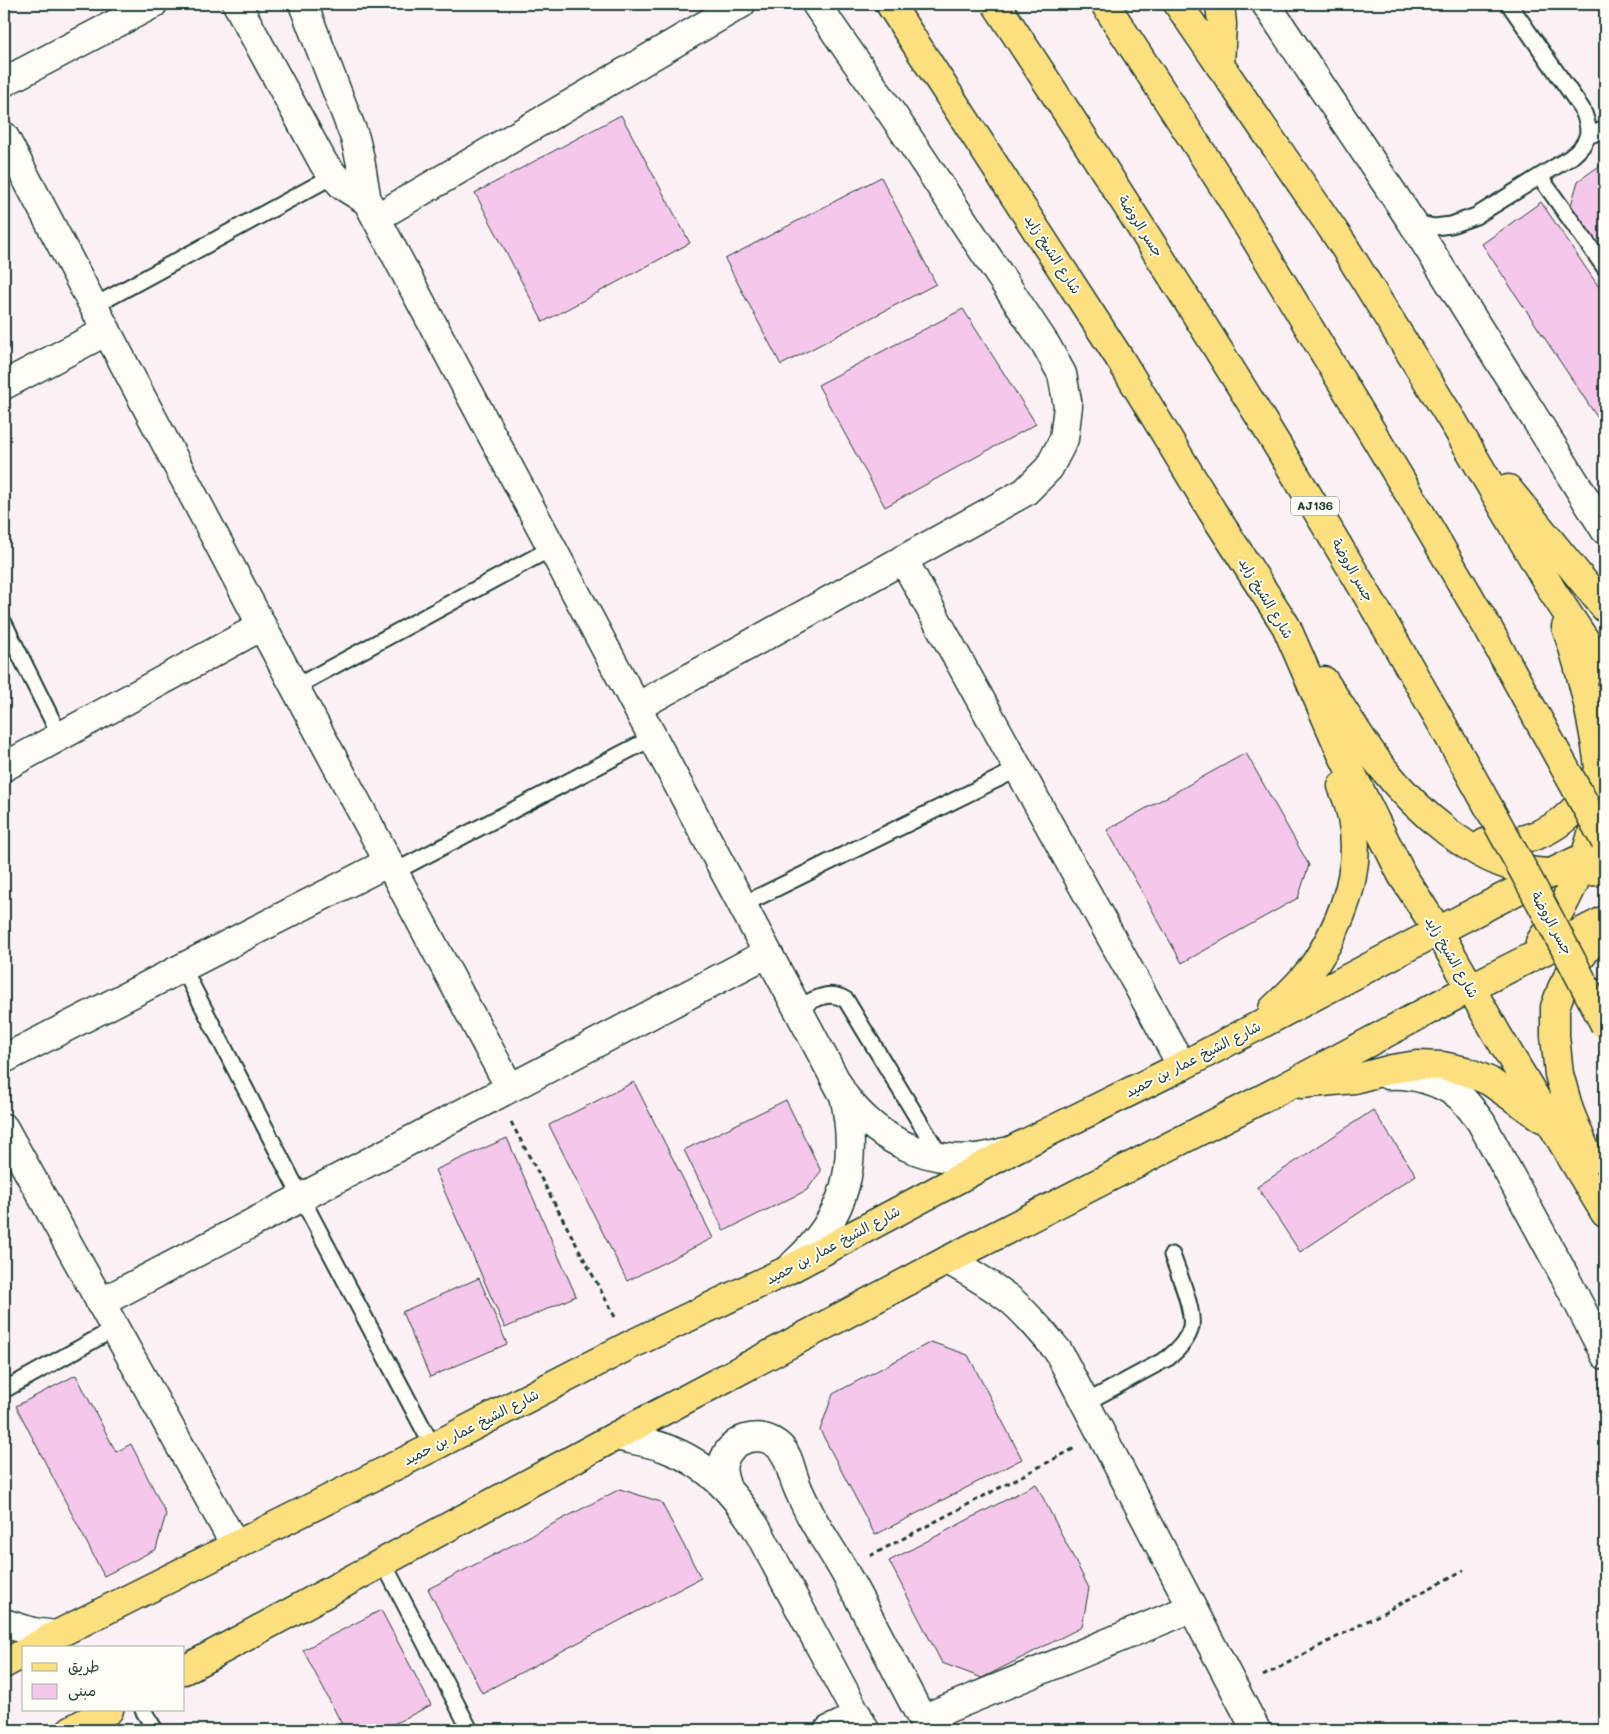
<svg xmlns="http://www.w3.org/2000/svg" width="1609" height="1734" viewBox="0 0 1609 1734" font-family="Mali,'Playpen Sans Arabic',sans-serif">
  <rect width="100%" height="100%" fill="#fbf1f5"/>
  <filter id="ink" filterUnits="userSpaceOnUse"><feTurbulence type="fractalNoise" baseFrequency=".02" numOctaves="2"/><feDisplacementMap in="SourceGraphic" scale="10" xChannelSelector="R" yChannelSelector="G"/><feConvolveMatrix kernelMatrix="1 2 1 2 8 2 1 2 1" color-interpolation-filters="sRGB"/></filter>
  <g filter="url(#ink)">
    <path fill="#f5c7eb" stroke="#1f3d34" d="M 621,115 L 690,243 L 543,322 L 475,193 Z
      M 1605,162 L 1605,255 L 1571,205 L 1578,181 Z
      M 881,177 L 936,284 L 781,365 L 725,259 Z
      M 1541,202 L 1605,296 L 1605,429 L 1482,244 Z
      M 963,309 L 1036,424 L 885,507 L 818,385 Z
      M 1246,753 L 1309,865 L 1298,898 L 1182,963 L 1107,830 Z
      M 634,1082 L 713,1238 L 627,1281 L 549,1125 Z
      M 786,1100 L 821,1171 L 807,1190 L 724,1231 L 684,1150 Z
      M 1373,1110 L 1416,1175 L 1300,1252 L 1257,1187 Z
      M 507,1138 L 576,1296 L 505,1328 L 435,1170 Z
      M 479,1278 L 507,1344 L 430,1377 L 402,1312 Z
      M 931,1342 L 968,1355 L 1022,1459 L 875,1535 L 820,1430 L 833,1394 Z
      M 76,1375 L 116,1452 L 131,1444 L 166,1514 L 156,1549 L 104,1576 L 16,1406 Z
      M 1036,1484 L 1089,1588 L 1082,1627 L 982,1678 L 942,1663 L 889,1561 Z
      M 620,1489 L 661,1502 L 701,1578 L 482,1693 L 428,1589 Z
      M 381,1610 L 431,1705 L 382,1730 L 345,1730 L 303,1650 Z"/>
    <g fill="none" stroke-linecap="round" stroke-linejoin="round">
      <g stroke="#1f3d34" stroke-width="19">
        <path id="lane" d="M 1588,136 L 1605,129
          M 1540,177 L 1605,268
          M 1412,222 L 1434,227 L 1451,225 L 1476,216 L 1571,157 C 1590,142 1592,130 1582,109 L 1509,4
          M 94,306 L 333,176
          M 4,623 L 60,736
          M 295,687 L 552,548
          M 394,872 L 654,737
          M 742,905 L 1018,769
          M 183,968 L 301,1197 L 433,1447
          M 798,1007 C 815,1000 828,989 846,1000 L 941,1157
          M 4,1390 L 114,1329
          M 1085,1403 L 1168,1358 C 1178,1350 1188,1339 1191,1327 C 1194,1309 1178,1272 1172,1255
          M 383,1562 L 470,1730
          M 143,1710 L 155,1730"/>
      </g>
      <g stroke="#1f3d34" stroke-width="31">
        <path id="street" d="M 237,4 L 324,164 L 343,186 L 367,201
          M 303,4 L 355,138 L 360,159 L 367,201 L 843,1094 C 881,1145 941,1172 1004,1152
          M 1266,4 L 1412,222 L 1605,530
          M 4,82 L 153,4
          M 4,136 L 262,626 L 510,1088
          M 376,218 L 741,4
          M 4,385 L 107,331
          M 903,559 L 1182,1066
          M 637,707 L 1025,492 L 1049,468 L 1064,439 L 1068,406 L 1062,374 L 1046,345 L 895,118 L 816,4
          M 4,767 L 262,626
          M 4,1059 L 389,862
          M 4,1128 L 235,1545
          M 948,1260 C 970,1273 994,1286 1013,1302 C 1030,1317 1044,1334 1058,1351 L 1256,1730
          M 794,1264 C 847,1216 859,1163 844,1095
          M 100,1303 L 768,953
          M 616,1436 C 632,1440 649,1442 665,1448 C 707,1463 735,1493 758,1531 L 865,1730
          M 727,1488 C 724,1480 721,1472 723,1463 C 730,1437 762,1429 780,1447 C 789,1456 790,1468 794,1478 C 798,1491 805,1504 811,1516 C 821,1535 834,1553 844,1571 C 871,1620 896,1670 922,1719 L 926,1730
          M 4,1623 L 33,1632 L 56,1635
          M 922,1719 L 1192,1608
          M 829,1730 L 858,1716"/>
      </g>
      <g stroke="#1f3d34" stroke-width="31">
        <path id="secondary" d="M 1388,1075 C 1411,1073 1439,1081 1458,1095 C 1467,1102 1474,1113 1481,1122 L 1564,1275 L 1605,1355"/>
      </g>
      <g stroke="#1f3d34" stroke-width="31">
        <path id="primary" d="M 890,4 L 1120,359 L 1212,511 L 1286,626 L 1341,752 L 1402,875 L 1438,931 L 1497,1034 L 1605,1213
          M 1178,4 L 1342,243 L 1455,425 L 1553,592 L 1605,670
          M 1220,66 L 1222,24 L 1220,4
          M 1508,489 L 1605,608
          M 1324,681 C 1343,709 1360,739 1381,766 C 1416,810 1472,861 1530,871 C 1555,876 1580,871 1605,871
          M 1485,843 C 1522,845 1559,832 1582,800 C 1586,794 1589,786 1593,780
          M 1540,942 C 1573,895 1604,827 1599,768 C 1597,747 1592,725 1588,704 C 1582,678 1575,652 1566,627
          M 1273,1009 C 1288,995 1304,980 1315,964 C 1350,910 1369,847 1342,786
          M 1301,1084 L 1354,1079 L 1392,1069 L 1417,1065 L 1442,1066 L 1465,1071 L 1489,1081 L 1542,1118
          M 1589,1159 L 1569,1110 L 1559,1074 L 1555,1036 L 1555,1007 L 1562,988 L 1571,971 L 1605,923
          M 32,1648 L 56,1635 L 433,1447 L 630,1345 L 788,1270 L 1016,1148 L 1182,1066 L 1413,944 L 1549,874 L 1605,847
          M 4,1664 L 24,1653
          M 184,1670 L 616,1436 L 948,1260 L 1287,1086 L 1470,988 L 1605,920
          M 71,1730 L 109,1710"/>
      </g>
      <path stroke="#1f3d34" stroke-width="3" stroke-dasharray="5 4" stroke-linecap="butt" d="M 511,1122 L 615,1317
        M 870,1556 L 1075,1448
        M 1263,1676 L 1464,1570"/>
      <use href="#lane" stroke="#fdfcf7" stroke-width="15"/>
      <use href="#street" stroke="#fdfcf7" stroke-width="28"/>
      <use href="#secondary" stroke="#fdfcf7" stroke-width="28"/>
      <use href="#primary" stroke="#fce080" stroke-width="28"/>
      <g stroke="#1f3d34" stroke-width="31" stroke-linecap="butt">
        <path id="primary-bridge" d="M 996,4 C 1214,335 1424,672 1605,1025
          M 1105,4 L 1228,193 L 1408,492 L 1489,630 L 1605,841"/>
      </g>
      <use href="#primary-bridge" stroke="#fce080" stroke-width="28"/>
    </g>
  </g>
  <g text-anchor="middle" stroke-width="4" stroke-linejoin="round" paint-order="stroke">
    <rect fill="#fdfcf7" stroke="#62766e" stroke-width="1" x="1291" y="496.5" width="48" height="19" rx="4"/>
    <g font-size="12" font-weight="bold" fill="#1f3d34">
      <text x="1315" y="510">AJ136</text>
    </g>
    <g font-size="14" fill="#1f3d34" stroke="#fdfcf7">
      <text transform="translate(1141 226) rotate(57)" y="5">جسر الروضة</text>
      <text transform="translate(1053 254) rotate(57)" y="5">شارع الشيخ زايد</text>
      <text transform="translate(1353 570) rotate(60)" y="5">جسر الروضة</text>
      <text transform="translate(1266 598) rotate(59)" y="5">شارع الشيخ زايد</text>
      <text transform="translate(1552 923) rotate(61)" y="5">جسر الروضة</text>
      <text transform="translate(1452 957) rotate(60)" y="5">شارع الشيخ زايد</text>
      <text transform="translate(1193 1059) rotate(-27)" y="5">شارع الشيخ عمار بن حميد</text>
      <text transform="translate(833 1245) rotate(-28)" y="5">شارع الشيخ عمار بن حميد</text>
      <text transform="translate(471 1427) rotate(-27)" y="5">شارع الشيخ عمار بن حميد</text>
    </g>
  </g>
  <rect width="1609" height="1734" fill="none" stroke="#fdfcf7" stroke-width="20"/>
  <rect x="10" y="10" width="1589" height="1714" fill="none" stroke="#1f3d34" stroke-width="2" filter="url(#ink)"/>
  <rect x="22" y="1646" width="162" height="65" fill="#fdfcf7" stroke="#a4b0a9"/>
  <rect x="32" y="1663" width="25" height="8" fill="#fce080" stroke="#a4b0a9"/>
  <text x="68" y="1672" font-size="15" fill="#1f3d34">طريق</text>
  <rect x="32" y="1684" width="25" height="15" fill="#f5c7eb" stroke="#a4b0a9"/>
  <text x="68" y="1696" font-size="15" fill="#1f3d34">مبنى</text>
</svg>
